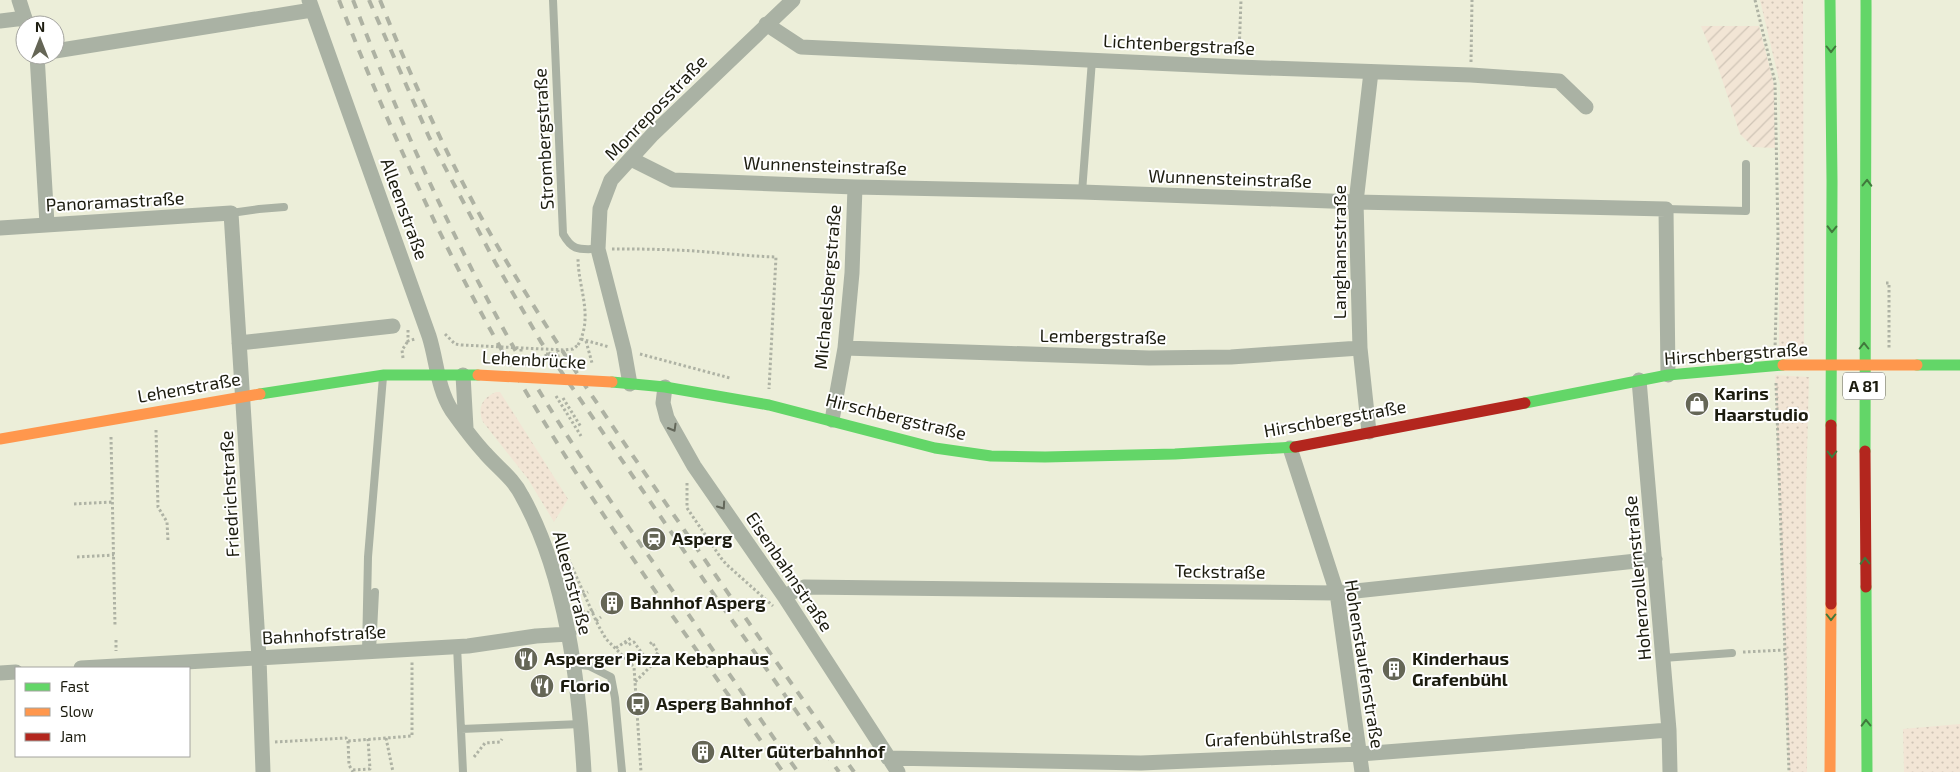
<svg xmlns="http://www.w3.org/2000/svg" width="1960" height="772" viewBox="0 0 1960 772" font-family="'Exo 2',sans-serif">
  <defs>
    <pattern id="grass-dots" width="8" height="8" patternUnits="userSpaceOnUse" patternTransform="scale(1.25)"><rect width="8" height="8" fill="#f2e5d5"/><path d="M2 2h.1M6 6h.1" fill="none" stroke="#cfc4b6" stroke-width="1.8" stroke-linecap="round"/></pattern>
    <pattern id="garden-furrows" width="10" height="10" patternUnits="userSpaceOnUse" patternTransform="scale(1.25)"><rect width="10" height="10" fill="#f2e5d5"/><path d="M-1 1l2-2M0 10L10 0M9 11l2-2" fill="none" stroke="#cfc4b6"/></pattern>
  </defs>
  <rect width="100%" height="100%" fill="#eceed9"/>
  <path fill="url(#grass-dots)" d="M 1760,0 L 1803,0 L 1804,354 L 1779,352 L 1780,84 Z
    M 1775,375 L 1809,377 L 1806,490 L 1807,772 L 1789,772 Z
    M 496,392 L 500,392 L 568,499 L 554,522 L 528,479 L 483,422 C 477,408 482,398 496,392 Z
    M 1960,724 L 1960,772 L 1904,772 L 1903,729 Z"/>
  <path fill="url(#garden-furrows)" d="M 1701,26 L 1759,26 L 1774,84 L 1775,148 L 1753,147 L 1740,134 L 1718,67 Z"/>
  <g fill="none" stroke-linecap="round" stroke-linejoin="round">
    <path stroke="#aeb2a4" stroke-width="3" stroke-dasharray="2.5 2.5" stroke-linecap="butt" d="M 1755,0 L 1775,82 L 1778,235 L 1775,349
      M 1239,54 L 1241,0
      M 1471,62 L 1472,0
      M 612,249 C 633,249 654,249 674,250 C 708,251 742,256 776,257 L 769,389
      M 1886,283 L 1889,283 L 1889,348
      M 408,330 L 408,341 L 415,339
      M 445,334 L 455,344 L 461,345
      M 581,339 L 609,347
      M 586,341 L 592,363
      M 578,345 C 594,316 578,288 578,258
      M 521,349 L 521,352
      M 546,354 L 546,356
      M 640,354 L 730,378
      M 403,358 L 402,350 L 408,341
      M 1776,383 L 1789,772
      M 556,396 L 581,436
      M 563,398 L 581,427
      M 156,430 L 158,507 L 167,522 L 168,541
      M 111,437 L 115,626
      M 687,483 L 687,508 L 721,558 L 726,564 L 773,606
      M 74,504 L 112,502
      M 560,540 L 598,625 L 606,639 L 634,667 L 641,772
      M 77,557 L 114,555
      M 583,595 L 588,592
      M 577,610 L 591,613 L 596,610
      M 596,621 L 601,617
      M 116,640 L 116,651
      M 625,642 L 628,645 L 634,642 L 651,666 L 635,682
      M 650,644 L 652,642 L 658,652 L 651,666
      M 616,648 L 631,638
      M 1743,652 L 1785,650
      M 386,738 L 393,772
      M 348,741 L 349,765 L 353,772
      M 275,742 L 346,738 L 348,741 L 412,736 L 412,662
      M 474,757 L 485,743 L 500,742 L 502,739
      M 353,770 L 370,769 L 368,739"/>
    <path stroke="#aab2a4" stroke-width="8" d="M 553,0 L 563,234 C 573,252 580,249 598,249
      M 1082,192 L 1092,60
      M 1666,209 L 1746,211 L 1746,164
      M 231,213 L 259,209 L 284,207
      M 457,646 L 463,772
      M 372,651 L 375,592
      M 366,652 L 368,557 L 383,377
      M 1663,658 L 1732,653
      M 573,664 L 589,666 L 611,677 L 615,698 L 622,772
      M 461,729 L 581,724"/>
    <path stroke="#aab2a4" stroke-width="15" d="M 19,0 L 27,25
      M 309,0 L 429,336 C 437,361 437,388 452,411 C 462,425 473,440 485,453 C 498,468 513,478 522,496 C 566,575 579,683 584,772
      M 0,21 L 25,18
      M 766,24 L 801,47 L 1239,67 L 1471,75 L 1559,81 L 1586,107
      M 55,51 L 312,10
      M 37,55 L 47,224
      M 631,159 L 673,180 L 855,187 L 1082,192 L 1356,202 L 1666,209 L 1668,375
      M 0,228 L 231,213 L 259,658 L 263,772
      M 239,343 L 393,326
      M 845,348 L 1149,358 L 1231,357 L 1360,348
      M 463,375 L 466,428
      M 1639,380 L 1669,730 L 1670,772
      M 630,384 L 624,350 L 598,249 L 600,209 L 611,180 L 653,134 L 793,0
      M 665,387 L 663,403 L 667,418 L 694,466 L 784,596 L 898,772
      M 832,420 L 845,348 L 852,273 L 855,187
      M 1369,432 L 1360,348 L 1356,202 L 1371,72
      M 1290,448 L 1337,593 L 1362,772
      M 784,596 L 804,587 L 1337,593 L 1655,559
      M 81,668 L 468,646 L 536,636 L 569,634
      M 0,673 L 16,672
      M 888,758 L 1141,763 L 1360,754 L 1669,730"/>
    <path stroke="#63d668" stroke-width="11" d="M 1830,0 L 1832,181 L 1831,425
      M 1917,365 L 1960,365
      M 612,382 L 665,387 L 769,405 L 935,448 L 991,456 L 1045,457 L 1175,454 L 1295,447
      M 260,394 L 384,375 L 478,375
      M 1525,403 L 1668,375 L 1783,365
      M 1865,451 C 1864,300 1867,150 1866,0
      M 1866,587 L 1867,772"/>
    <path stroke="#ff974d" stroke-width="11" d="M 0,439 L 260,394
      M 1830,772 L 1831,604"/>
    <path stroke="#b3261e" stroke-width="11" d="M 1295,447 L 1525,403
      M 1865,451 L 1866,587
      M 1831,604 L 1831,425"/>
    <path stroke="#aeb2a3" stroke-width="4" stroke-dasharray="9 9" stroke-linecap="butt" d="M 339,0 C 392,137 453,270 529,397 C 606,526 696,649 783,772
      M 353,0 C 395,109 442,216 498,319 C 544,405 599,485 655,565 C 702,634 749,704 798,772
      M 369,0 L 429,137 L 495,262 L 541,342 L 708,586 L 839,772
      M 380,0 C 412,80 448,159 491,235 C 543,325 601,410 660,495 C 724,588 789,680 854,772"/>
    <path stroke="#aeb2a4" stroke-width="3" stroke-dasharray="2.5 2.5" stroke-linecap="butt" d="M 461,345 L 564,350 L 573,349 L 578,345
      M 546,354 L 558,354
      M 558,362 L 558,350"/>
    <path stroke="#ff974d" stroke-width="11" d="M 1783,365 L 1917,365
      M 478,375 L 612,382"/>
  </g>
  <defs><path id="oneway-chevron" d="M-2-3.5L2.5 0L-2 3.5" fill="none" stroke-width="1.6" stroke-linecap="round" stroke-linejoin="round" transform="scale(1.25)"/></defs>
  <g stroke="#40793c">
    <use href="#oneway-chevron" transform="translate(1831 49) rotate(90)"/>
    <use href="#oneway-chevron" transform="translate(1867 183) rotate(-89)"/>
    <use href="#oneway-chevron" transform="translate(1832 229) rotate(91)"/>
    <use href="#oneway-chevron" transform="translate(1864 346) rotate(-90)"/>
    <use href="#oneway-chevron" transform="translate(1832 454) rotate(90)"/>
    <use href="#oneway-chevron" transform="translate(1865 561) rotate(-91)"/>
    <use href="#oneway-chevron" transform="translate(1831 617) rotate(90)"/>
    <use href="#oneway-chevron" transform="translate(1866 723) rotate(-91)"/>
  </g>
  <g stroke="#63675a">
    <use href="#oneway-chevron" transform="translate(673 428) rotate(60)"/>
    <use href="#oneway-chevron" transform="translate(722 506) rotate(55)"/>
  </g>
  <defs>
    <g id="shop-disc" transform="scale(1.25)"><circle r="9.5" fill="#656656" stroke="#fff"/><path d="M-5-2.5h2.3a2.7 3.5 0 0 1 5.4 0H5L5.5 6h-11ZM-1.5-2.5h3a1.5 2.3 0 0 0-3 0Z" fill="#fff"/></g>
    <g id="station-disc" transform="scale(1.25)"><circle r="9.5" fill="#656656" stroke="#fff"/><path d="M-3-6H3Q5-6 5-4V2Q5 4 3 4L4.5 6H3L1.5 4h-3L-3 6H-4.5L-3 4Q-5 4-5 2V-4Q-5-6-3-6ZM-3.5-4v3h7v-3ZM-3.5 1v1.5H-2V1ZM2 1v1.5H3.5V1Z" fill="#fff"/></g>
    <g id="building-disc" transform="scale(1.25)"><circle r="9.5" fill="#656656" stroke="#fff"/><path d="M-4-6H4V6H1V3H-1V6H-4ZM-2.5-4.3h1.7v1.8h-1.7ZM.8-4.3h1.7v1.8H.8ZM-2.5-1h1.7V.8h-1.7ZM.8-1h1.7V.8H.8Z" fill="#fff"/></g>
    <g id="restaurant-disc" transform="scale(1.25)"><circle r="9.5" fill="#656656" stroke="#fff"/><path d="M-5-6h1v4h1v-4h1v4h1v-4h1v5L-1.5 .5V6h-2V.5L-5-1ZM5-6V6H3V1.5H1.5Q1.5-4 5-6Z" fill="#fff"/></g>
    <g id="bus-disc" transform="scale(1.25)"><circle r="9.5" fill="#656656" stroke="#fff"/><path d="M-5-6H5V4H4V6H2V4H-2V6H-4V4H-5ZM-3.5-4V0h7V-4ZM-3.5 1.2v1.5H-2V1.2ZM2 1.2v1.5H3.5V1.2Z" fill="#fff"/></g>
  </defs>
  <g fill-rule="evenodd">
    <use href="#shop-disc" x="1697" y="404"/>
    <use href="#station-disc" x="654" y="539"/>
    <use href="#building-disc" x="612" y="603"/>
    <use href="#restaurant-disc" x="526" y="659"/>
    <use href="#building-disc" x="1394" y="669"/>
    <use href="#restaurant-disc" x="542" y="686"/>
    <use href="#bus-disc" x="638" y="704"/>
    <use href="#building-disc" x="703" y="752"/>
  </g>
  <g text-anchor="middle" stroke-width="4" stroke-linejoin="round" paint-order="stroke">
    <rect fill="#fff" stroke="#606057" stroke-width="1" x="1843" y="372.5" width="42" height="27" rx="4"/>
    <g font-size="16" font-weight="bold" fill="#1c1c0f">
      <text x="1864" y="392">A 81</text>
    </g>
    <g font-size="18" fill="#1c1c0f" stroke="#fff">
      <text transform="translate(1179 45) rotate(3)" y="6">Lichtenbergstraße</text>
      <text transform="translate(656 108) rotate(-46)" y="6">Monreposstraße</text>
      <text transform="translate(544 139) rotate(-93)" y="6">Strombergstraße</text>
      <text transform="translate(825 166) rotate(2)" y="6">Wunnensteinstraße</text>
      <text transform="translate(1230 179) rotate(2)" y="6">Wunnensteinstraße</text>
      <text transform="translate(115 202) rotate(-3)" y="6">Panoramastraße</text>
      <text transform="translate(404 209) rotate(70)" y="6">Alleenstraße</text>
      <text transform="translate(1340 252) rotate(-90)" y="6">Langhansstraße</text>
      <text transform="translate(828 287) rotate(-85)" y="6">Michaelsbergstraße</text>
      <text transform="translate(1103 337) rotate(1)" y="6">Lembergstraße</text>
      <text transform="translate(1736 354) rotate(-4)" y="6">Hirschbergstraße</text>
      <text transform="translate(534 360) rotate(3)" y="6">Lehenbrücke</text>
      <text transform="translate(189 388) rotate(-10)" y="6">Lehenstraße</text>
      <text transform="translate(896 417) rotate(14)" y="6">Hirschbergstraße</text>
      <text transform="translate(1335 419) rotate(-10)" y="6">Hirschbergstraße</text>
      <text transform="translate(230 494) rotate(-93)" y="6">Friedrichstraße</text>
      <text transform="translate(789 572) rotate(56)" y="6">Eisenbahnstraße</text>
      <text transform="translate(1220 572) rotate(1)" y="6">Teckstraße</text>
      <text transform="translate(1638 578) rotate(-95)" y="6">Hohenzollernstraße</text>
      <text transform="translate(572 583) rotate(75)" y="6">Alleenstraße</text>
      <text transform="translate(324 635) rotate(-3)" y="6">Bahnhofstraße</text>
      <text transform="translate(1364 664) rotate(81)" y="6">Hohenstaufenstraße</text>
      <text transform="translate(1278 738) rotate(-2)" y="6">Grafenbühlstraße</text>
    </g>
    <g font-size="18" font-weight="bold" fill="#1c1c0f" stroke="#fff" text-anchor="start">
      <text x="1714" y="400">Karins<tspan x="1714" dy="21">Haarstudio</tspan></text>
      <text x="672" y="545">Asperg</text>
      <text x="630" y="609">Bahnhof Asperg</text>
      <text x="544" y="665">Asperger Pizza Kebaphaus</text>
      <text x="1412" y="665">Kinderhaus<tspan x="1412" dy="21">Grafenbühl</tspan></text>
      <text x="560" y="692">Florio</text>
      <text x="656" y="710">Asperg Bahnhof</text>
      <text x="720" y="758">Alter Güterbahnhof</text>
    </g>
  </g>
  <rect x="15" y="667" width="175" height="90" fill="#ffffff" stroke="#a4a49f"/>
  <rect x="25" y="683" width="25" height="8" fill="#63d668" stroke="#a4a49f"/>
  <text x="60" y="692" font-size="15" fill="#1c1c0f">Fast</text>
  <rect x="25" y="708" width="25" height="8" fill="#ff974d" stroke="#a4a49f"/>
  <text x="60" y="717" font-size="15" fill="#1c1c0f">Slow</text>
  <rect x="25" y="733" width="25" height="8" fill="#b3261e" stroke="#a4a49f"/>
  <text x="60" y="742" font-size="15" fill="#1c1c0f">Jam</text>
  <g transform="translate(40 40)"><circle r="24" fill="#ffffff" stroke="#a4a49f"/>
  <path d="M0-4L9 19L0 12L-9 19Z" fill="#656656"/>
  <text y="-8" font-size="14" font-weight="bold" text-anchor="middle" fill="#1c1c0f">N</text>
  </g>
</svg>
